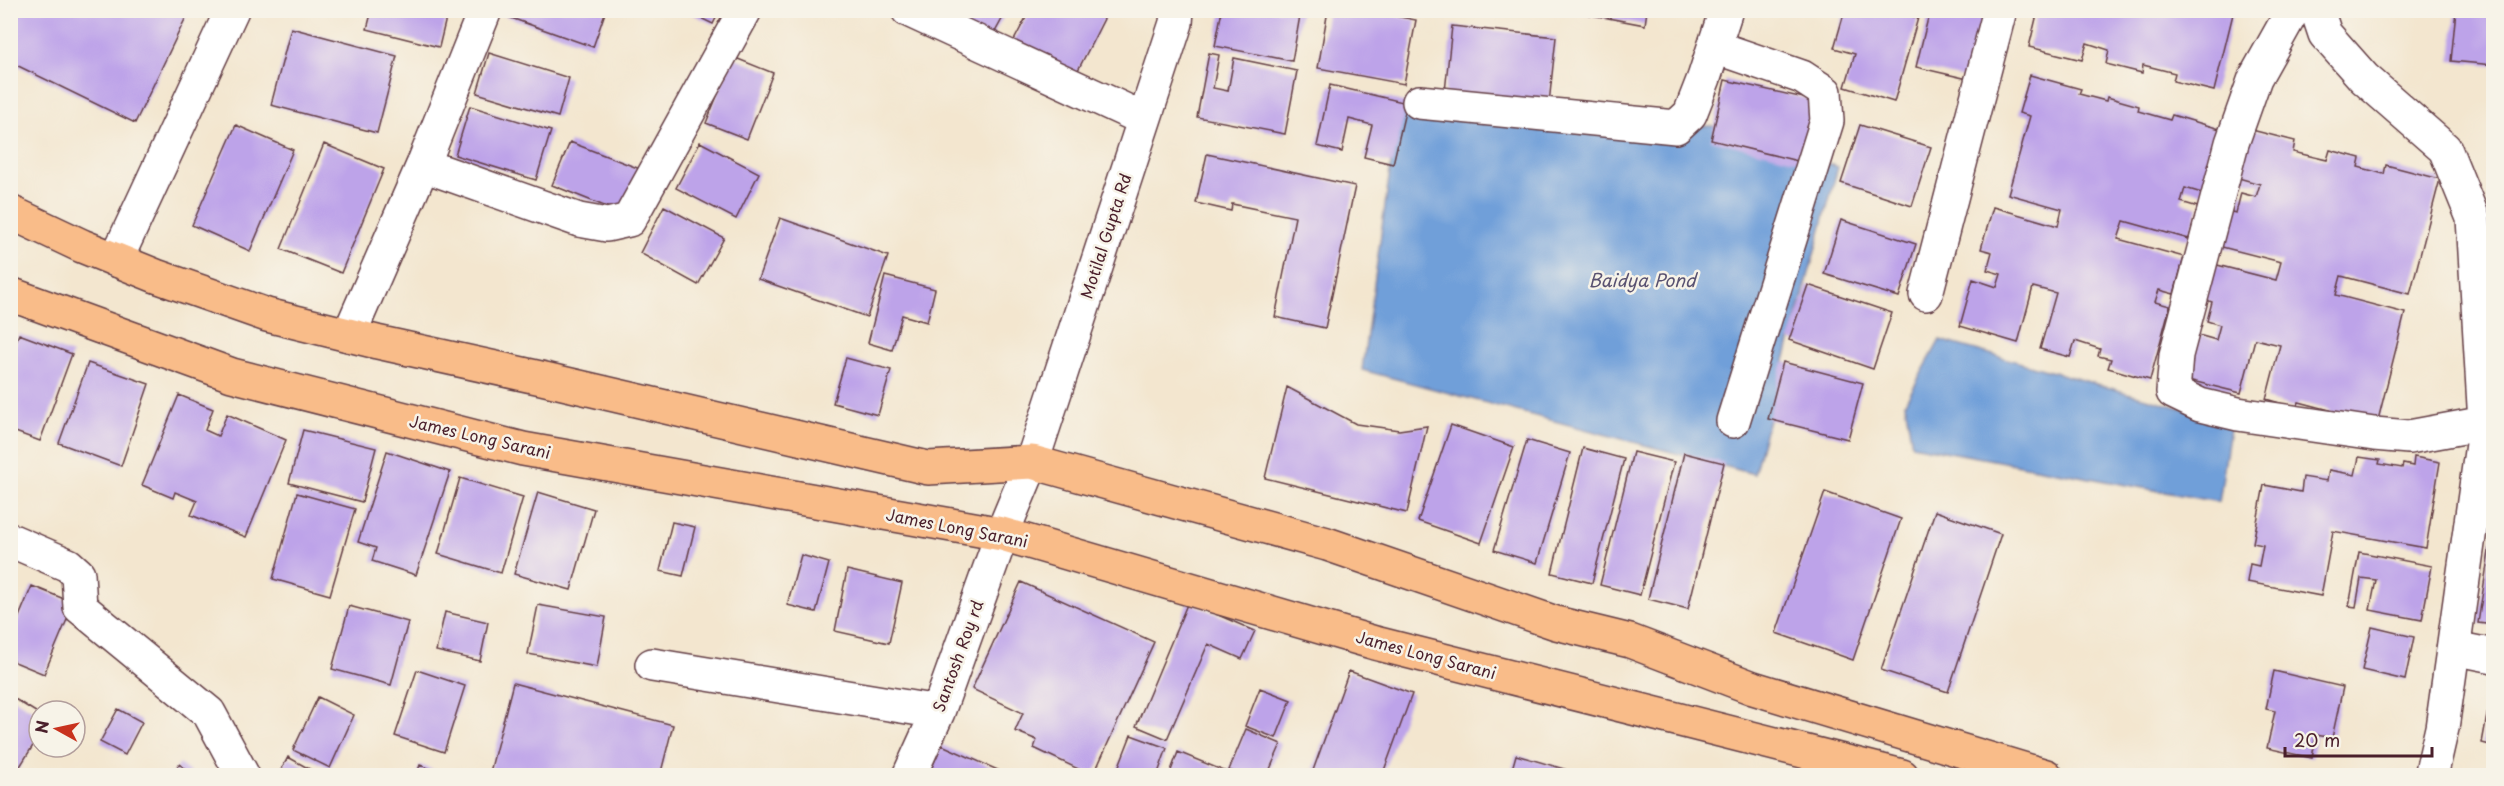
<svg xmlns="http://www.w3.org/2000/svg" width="2504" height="786" viewBox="0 0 2504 786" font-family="'Playpen Sans',sans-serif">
  <rect width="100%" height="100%" fill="#f7f3e8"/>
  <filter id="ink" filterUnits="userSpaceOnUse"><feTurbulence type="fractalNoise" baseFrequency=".0167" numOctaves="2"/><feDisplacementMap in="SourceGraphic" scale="12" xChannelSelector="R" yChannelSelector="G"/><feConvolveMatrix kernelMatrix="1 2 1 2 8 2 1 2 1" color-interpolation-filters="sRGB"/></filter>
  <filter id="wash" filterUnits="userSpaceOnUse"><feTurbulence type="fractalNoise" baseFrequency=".008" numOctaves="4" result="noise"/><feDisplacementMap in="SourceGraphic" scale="24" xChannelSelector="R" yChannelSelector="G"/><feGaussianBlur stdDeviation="1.35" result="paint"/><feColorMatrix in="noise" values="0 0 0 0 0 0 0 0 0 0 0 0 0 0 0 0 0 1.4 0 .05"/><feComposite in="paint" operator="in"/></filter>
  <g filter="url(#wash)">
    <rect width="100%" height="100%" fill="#f3e6cf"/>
    <path fill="#709fd9" stroke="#5d5f82" stroke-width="1.5" d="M 1398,113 L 1730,127 L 1838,167 L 1754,474 L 1362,370 Z
      M 1940,340 L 2231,422 L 2219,502 L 1912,445 L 1905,403 Z"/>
    <g id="blocks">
      <path fill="#bda3e9" d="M 10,10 L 179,10 L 187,15 L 135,123 L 10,62 Z
        M 372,10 L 448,10 L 439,47 L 367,29 Z
        M 498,10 L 606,10 L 593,47 L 497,13 Z
        M 684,10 L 720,10 L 713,24 Z
        M 915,10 L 1007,10 L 989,43 Z
        M 1030,10 L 1108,11 L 1073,80 L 1010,48 Z
        M 1222,10 L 1301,10 L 1292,61 L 1215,46 Z
        M 1328,10 L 1364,10 L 1416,20 L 1404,84 L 1318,68 Z
        M 1566,10 L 1647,10 L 1645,25 Z
        M 1845,10 L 1892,10 L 1918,18 L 1894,102 L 1845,87 L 1855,54 L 1834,48 Z
        M 1930,10 L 1968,10 L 1984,14 L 1968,79 L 1916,67 Z
        M 2038,10 L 2234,10 L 2214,91 L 2173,81 L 2175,73 L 2143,65 L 2142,73 L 2106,64 L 2109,50 L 2087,43 L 2082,60 L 2029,47 Z
        M 2456,10 L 2494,13 L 2494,65 L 2451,61 Z
        M 1452,26 L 1556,37 L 1548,113 L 1444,101 Z
        M 291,28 L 397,56 L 377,133 L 271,105 Z
        M 489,53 L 569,78 L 558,117 L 477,93 Z
        M 1209,53 L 1219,55 L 1213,88 L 1228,91 L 1234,58 L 1297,71 L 1285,134 L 1197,117 Z
        M 733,57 L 773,73 L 747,139 L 706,123 Z
        M 2030,75 L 2081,89 L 2079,94 L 2106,101 L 2107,97 L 2139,106 L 2138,111 L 2170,120 L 2172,115 L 2220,129 L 2202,193 L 2185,188 L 2181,202 L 2198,207 L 2189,239 L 2124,221 L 2118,239 L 2184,257 L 2174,294 L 2159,290 L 2155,302 L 2170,306 L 2150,380 L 2108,368 L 2111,359 L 2098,356 L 2100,349 L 2075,341 L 2070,357 L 2040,349 L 2056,293 L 2033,287 L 2018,343 L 1960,326 L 1973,279 L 1997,287 L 2001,274 L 1987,270 L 1992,252 L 1981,249 L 1993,207 L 2058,226 L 2062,209 L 2008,194 L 2030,116 L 2019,113 Z
        M 1725,80 L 1817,101 L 1802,162 L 1711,140 Z
        M 1330,85 L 1407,103 L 1393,164 L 1364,157 L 1372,125 L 1349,119 L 1342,152 L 1317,146 Z
        M 470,106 L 551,131 L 536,180 L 455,155 Z
        M 236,125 L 293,150 L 250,251 L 192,225 Z
        M 1860,125 L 1931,147 L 1912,206 L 1841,183 Z
        M 2248,129 L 2295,141 L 2293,152 L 2327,160 L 2330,150 L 2360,158 L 2358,167 L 2384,174 L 2386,165 L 2440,179 L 2410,294 L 2341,276 L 2336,295 L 2405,313 L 2376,428 L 2328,416 L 2330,410 L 2299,402 L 2297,408 L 2266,399 L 2280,345 L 2255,339 L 2241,393 L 2184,379 L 2195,334 L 2216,340 L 2220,325 L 2207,321 L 2212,302 L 2204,299 L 2213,264 L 2276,280 L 2281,262 L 2218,246 L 2227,211 L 2236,213 L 2241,193 L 2256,197 L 2260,184 L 2235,177 Z
        M 570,142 L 640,169 L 622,213 L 552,185 Z
        M 700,142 L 759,173 L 736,219 L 676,188 Z
        M 324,144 L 384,169 L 341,273 L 281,249 Z
        M 1207,154 L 1355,186 L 1325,328 L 1275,317 L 1295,217 L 1232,204 L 1231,211 L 1196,203 Z
        M 664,206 L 724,238 L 698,285 L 640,253 Z
        M 780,218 L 888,256 L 867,317 L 758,279 Z
        M 1841,220 L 1916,244 L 1899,297 L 1824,274 Z
        M 885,276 L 935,289 L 927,322 L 902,315 L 892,350 L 868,343 Z
        M 1808,285 L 1892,313 L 1873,369 L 1789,340 Z
        M 19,334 L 72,354 L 40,441 L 10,430 L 10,357 Z
        M 846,358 L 891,370 L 878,415 L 833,403 Z
        M 1783,362 L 1863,383 L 1848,439 L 1768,419 Z
        M 88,363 L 149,384 L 121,466 L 59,443 Z
        M 1287,387 L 1356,424 L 1399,430 L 1427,426 L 1407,513 L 1265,478 Z
        M 179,395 L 213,409 L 205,430 L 218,436 L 227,414 L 286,440 L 246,537 L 191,515 L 197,501 L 175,492 L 173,498 L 142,485 Z
        M 1451,425 L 1514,447 L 1481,543 L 1418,521 Z
        M 303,430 L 376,448 L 362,502 L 289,483 Z
        M 1527,440 L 1570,453 L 1537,563 L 1494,550 Z
        M 1583,448 L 1624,459 L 1592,583 L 1552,573 Z
        M 387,451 L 450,472 L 416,575 L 372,561 L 376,548 L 358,542 Z
        M 1633,452 L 1674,462 L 1640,595 L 1600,585 Z
        M 1684,453 L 1724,463 L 1688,609 L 1648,599 Z
        M 2359,457 L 2380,460 L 2379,464 L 2402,468 L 2403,464 L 2413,466 L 2414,457 L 2440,462 L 2426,548 L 2333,531 L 2321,596 L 2247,582 L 2250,564 L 2259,566 L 2263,545 L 2253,543 L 2264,485 L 2301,492 L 2303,477 L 2327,481 L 2329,470 L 2355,475 Z
        M 460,478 L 523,497 L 501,573 L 438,554 Z
        M 538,492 L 594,509 L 571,590 L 514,574 Z
        M 1825,492 L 1901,519 L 1853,660 L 1776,633 Z
        M 297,493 L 355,509 L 330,595 L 273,579 Z
        M 1935,511 L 2001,534 L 1948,692 L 1881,670 Z
        M 672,522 L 695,527 L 683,576 L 660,571 Z
        M 2492,532 L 2494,532 L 2494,625 L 2478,623 Z
        M 2359,552 L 2432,566 L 2422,620 L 2370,610 L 2376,580 L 2361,578 L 2356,607 L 2349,606 Z
        M 801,555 L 829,563 L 816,612 L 787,605 Z
        M 847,570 L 902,583 L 889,643 L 835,631 Z
        M 1021,582 L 1154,642 L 1093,776 L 1034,748 L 1037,740 L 1015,731 L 1023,713 L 972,689 Z
        M 32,586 L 74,603 L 44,674 L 10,660 L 10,638 Z
        M 1188,602 L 1255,631 L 1242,659 L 1208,644 L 1167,739 L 1136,726 Z
        M 538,605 L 606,617 L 597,667 L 528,654 Z
        M 349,606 L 408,622 L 391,685 L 332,669 Z
        M 445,612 L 488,622 L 480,661 L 436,651 Z
        M 2372,627 L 2414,637 L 2405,680 L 2362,670 Z
        M 417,670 L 465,686 L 444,752 L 395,736 Z
        M 1349,671 L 1412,694 L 1382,776 L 1311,776 Z
        M 2274,671 L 2343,687 L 2332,738 L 2316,735 L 2312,758 L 2267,748 L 2275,711 L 2266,709 Z
        M 513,683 L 673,725 L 660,776 L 489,776 Z
        M 1260,688 L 1291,700 L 1276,738 L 1245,726 Z
        M 2492,688 L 2494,688 L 2494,746 L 2482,743 Z
        M 10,696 L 39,714 L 39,736 L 14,776 L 10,776 Z
        M 318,697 L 354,715 L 330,768 L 293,750 Z
        M 118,709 L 142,722 L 125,755 L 100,742 Z
        M 1246,729 L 1281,744 L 1267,776 L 1242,776 L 1229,770 Z
        M 1131,735 L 1167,748 L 1157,776 L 1115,776 Z
        M 942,745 L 1011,776 L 928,776 Z
        M 1178,752 L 1234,775 L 1234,776 L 1169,776 Z
        M 1516,755 L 1585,775 L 1584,776 L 1510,776 Z
        M 288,757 L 322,776 L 278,776 Z
        M 179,764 L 195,776 L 171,776 Z
        M 420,765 L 447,775 L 447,776 L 416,776 Z"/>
    </g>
  </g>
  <g filter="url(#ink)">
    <use href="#blocks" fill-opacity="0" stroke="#633d44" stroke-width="1.5"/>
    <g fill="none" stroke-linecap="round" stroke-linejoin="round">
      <g stroke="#633d44" stroke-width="36">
        <path id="minor" d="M 908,10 L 1144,119
          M 2293,10 L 2255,78 L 2232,143 L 2176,355 L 2173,392 L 2200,405 L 2238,414 L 2374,434 L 2409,437 L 2485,423 L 2494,424
          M 2317,10 L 2325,34 L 2364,78 L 2445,149 L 2473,218 L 2485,423 L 2442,728 L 2431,776
          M 1715,47 L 1802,77 L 1825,92 L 1827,121 L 1733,421
          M 1419,102 L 1676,127 L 1690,114 L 1704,78 L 1726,10
          M 423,165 L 579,220 L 607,225 L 629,220 L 745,10
          M 116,260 L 232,10
          M 1926,294 L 2000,10
          M 349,335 L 423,165 L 485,10
          M 10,540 L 68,565 L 78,574 L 80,607 L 209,713 L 243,776
          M 2454,648 L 2494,656
          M 652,665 L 938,712
          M 909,776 L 938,712 L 1002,534 L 1032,462 L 1176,23 L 1177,10"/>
      </g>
      <g stroke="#633d44" stroke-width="36">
        <path id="major" d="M 10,212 L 82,246 L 156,276 L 267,315 L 377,342 L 541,378 L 928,468 L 1032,462 L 1327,544 L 1556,623 L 1630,641 L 1753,688 L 2046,776
          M 10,294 L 232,375 L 523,449 L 1002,534 L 1375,643 L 1902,776"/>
      </g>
      <use href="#minor" stroke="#fff" stroke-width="33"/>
      <use href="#major" stroke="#f9bc89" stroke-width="33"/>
    </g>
  </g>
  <g text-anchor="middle" stroke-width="5" stroke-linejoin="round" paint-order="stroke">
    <g font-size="16" fill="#4a1f2b" stroke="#f7f3e8">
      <text transform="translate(1106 236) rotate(-72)" y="6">Motilal Gupta Rd</text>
      <text transform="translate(480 437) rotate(13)" y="6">James Long Sarani</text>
      <text transform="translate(957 528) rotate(11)" y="6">James Long Sarani</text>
      <text transform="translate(1426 655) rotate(15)" y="6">James Long Sarani</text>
      <text transform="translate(958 656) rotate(-70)" y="6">Santosh Roy rd</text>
    </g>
    <g font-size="18" font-style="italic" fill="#595271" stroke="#f7f3e8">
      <text x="1642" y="287">Baidya Pond</text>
    </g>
  </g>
  <rect width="2504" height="786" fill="none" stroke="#f7f3e8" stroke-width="36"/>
  <g transform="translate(57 729) rotate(278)"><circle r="28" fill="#f7f3e8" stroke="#b29e9c" stroke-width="1.5"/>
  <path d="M0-4.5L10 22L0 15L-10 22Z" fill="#c8321e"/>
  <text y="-9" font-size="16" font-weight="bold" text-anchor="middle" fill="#4a1f2b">N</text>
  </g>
  <path d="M2285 747v9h147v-9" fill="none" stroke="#4a1f2b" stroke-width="3"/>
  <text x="2294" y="747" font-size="18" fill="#4a1f2b" stroke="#f7f3e8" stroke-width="4.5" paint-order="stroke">20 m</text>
</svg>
